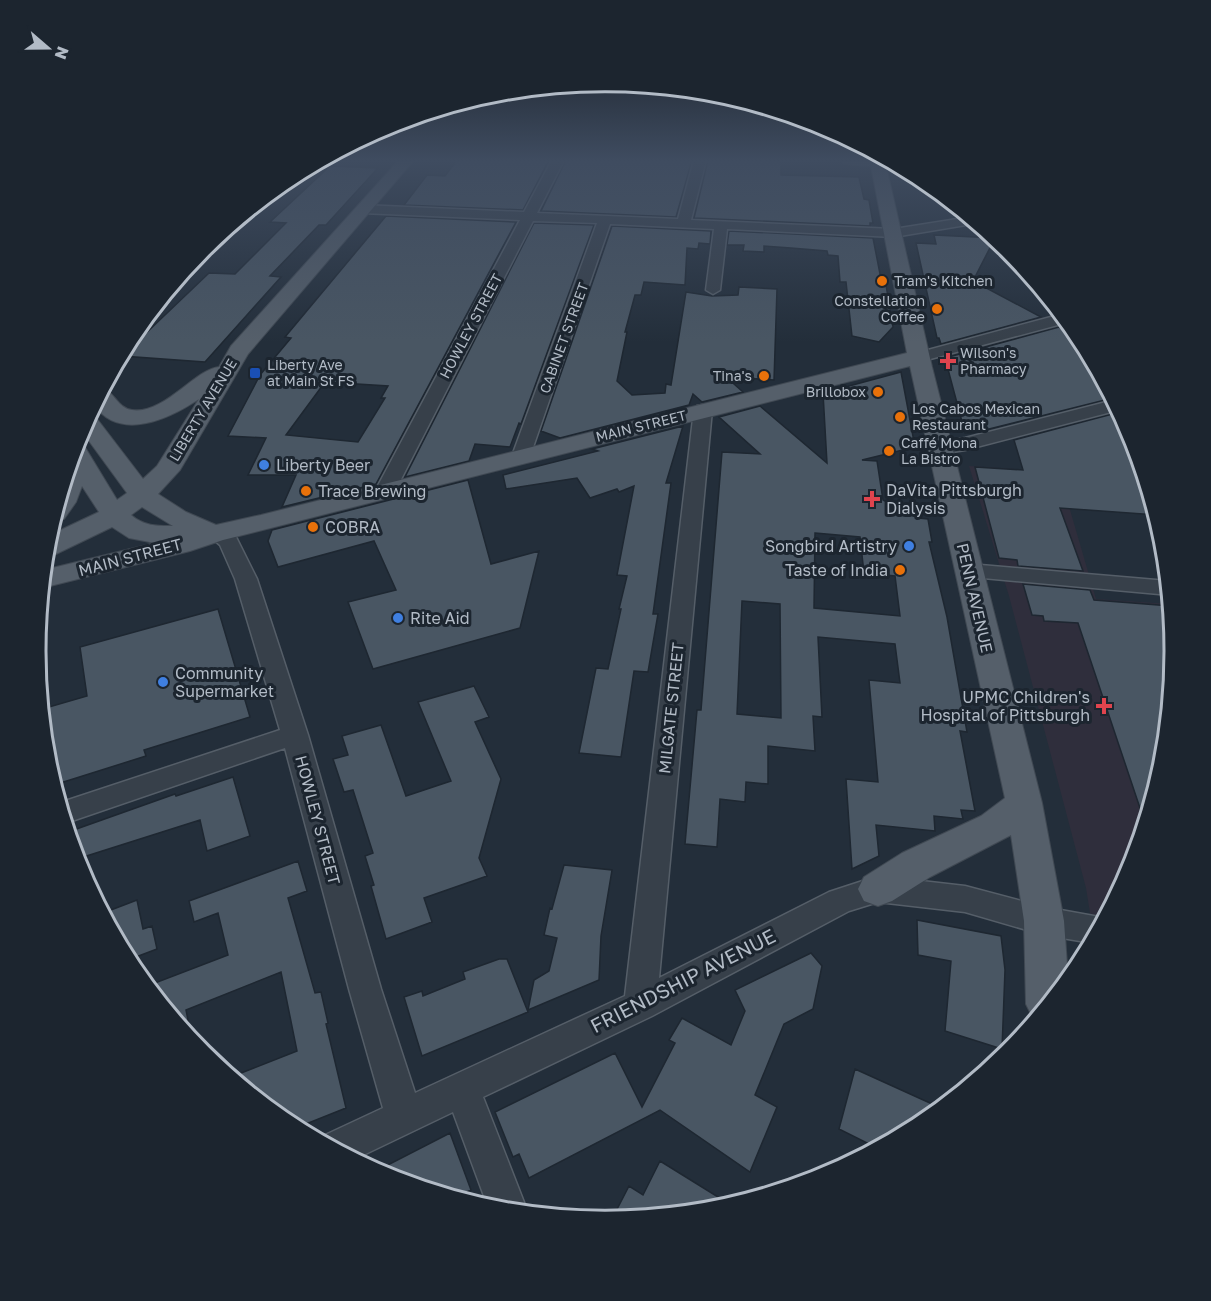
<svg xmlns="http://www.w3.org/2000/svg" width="1211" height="1301" viewBox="0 0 1211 1301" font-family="'Golos Text',sans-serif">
  <rect width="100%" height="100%" fill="#232e3a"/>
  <path fill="#2f2e3c" d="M 969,466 L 1059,472 L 1096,599 L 1170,604 L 1175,651 L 1164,762 L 1132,869 L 1094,938 L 1086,888 L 1009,596 Z"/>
  <path fill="#253a3b" d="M 225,229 L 238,230 L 146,317 L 203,248 Z"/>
  <path fill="#495663" stroke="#1e2731" stroke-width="1.5" fill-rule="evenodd" d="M 457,160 L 549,160 L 523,210 L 404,205 L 427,175 L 445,176 Z
    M 566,160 L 692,160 L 676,217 L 541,211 Z
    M 708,160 L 781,161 L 781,175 L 859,177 L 864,199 L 869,200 L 873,223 L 870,223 L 870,226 L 694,218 Z
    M 330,166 L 378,168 L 326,225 L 319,225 L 270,276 L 281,277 L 205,362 L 122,356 L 209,273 L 235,274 L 286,223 L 270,222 Z
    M 386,216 L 516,222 L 376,484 L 282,507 L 296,475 L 248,475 L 266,438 L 228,436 L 260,375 L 291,338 L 285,337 ZM 325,382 L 388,386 L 381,398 L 385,398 L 358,442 L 286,435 Z
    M 534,223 L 594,225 L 521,424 L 519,423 L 510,447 L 475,444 L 469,461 L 405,477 Z
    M 612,226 L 711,231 L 710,244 L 699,243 L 698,249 L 687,248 L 685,285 L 644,282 L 641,295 L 635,295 L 625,332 L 627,332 L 617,381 L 632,395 L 665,393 L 666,384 L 671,385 L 686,292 L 712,296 L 738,295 L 739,287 L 777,289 L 774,380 L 726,377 L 743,392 L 702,402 L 693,394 L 689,405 L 560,438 L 541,431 Z
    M 729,231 L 873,238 L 881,279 L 885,279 L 893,327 L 879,342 L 852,336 L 846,282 L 840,282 L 838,256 L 828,255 L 827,251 L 791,248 L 764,246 L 764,252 L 743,251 L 744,245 L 727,245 Z
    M 934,235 L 995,238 L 973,281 L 1041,317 L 941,344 L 939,338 L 937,338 L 916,243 L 936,244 Z
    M 1059,327 L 1082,339 L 1113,398 L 973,433 L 965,433 L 945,358 Z
    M 901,372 L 915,447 L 862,460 L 877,461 L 883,500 L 918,518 L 928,519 L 932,542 L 929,542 L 947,617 L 967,732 L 960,731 L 975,811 L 961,810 L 963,819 L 934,816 L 935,831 L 876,825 L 879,856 L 852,869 L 846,779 L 878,782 L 869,680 L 900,683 L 895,644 L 818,637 L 822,717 L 813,716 L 815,751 L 768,746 L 768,784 L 746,782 L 745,802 L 720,799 L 717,847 L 685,844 L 697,710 L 701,710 L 722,452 L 760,454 L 719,417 L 760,406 L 827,463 L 823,393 ZM 815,533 L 860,537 L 864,573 L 895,576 L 900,616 L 814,608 ZM 742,601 L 780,604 L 781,718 L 737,714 Z
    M 1120,412 L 1132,433 L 1157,515 L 1060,508 L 1083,571 L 1018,566 L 1017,560 L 999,558 L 975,467 L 1023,470 L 1014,440 Z
    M 683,426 L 666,483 L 671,483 L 653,614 L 658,614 L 648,672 L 634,671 L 621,757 L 579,753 L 596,668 L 608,669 L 621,609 L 619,609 L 627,576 L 617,575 L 634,486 L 619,492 L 617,489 L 590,498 L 577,478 L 506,489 L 503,475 L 598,451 L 592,449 Z
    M 468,480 L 491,564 L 539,551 L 520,628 L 373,669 L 348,602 L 396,590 L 374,541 L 278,567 L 268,541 L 272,530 Z
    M 1023,584 L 1090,590 L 1094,600 L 1171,606 L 1175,651 L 1164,762 L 1145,823 L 1078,623 L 1044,621 L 1043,616 L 1032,615 Z
    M 218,609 L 250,717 L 144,750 L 146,756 L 54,785 L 47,761 L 42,709 L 87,696 L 80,647 Z
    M 474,686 L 489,717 L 475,722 L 501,779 L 479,858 L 487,876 L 424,898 L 432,922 L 386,939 L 371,886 L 374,885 L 365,856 L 373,853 L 353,790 L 344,792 L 333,759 L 348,755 L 342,736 L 381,725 L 406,796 L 451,781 L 418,702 Z
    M 233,777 L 250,836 L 207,851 L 200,820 L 77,859 L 68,832 L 175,794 L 176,796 Z
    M 298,861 L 307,891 L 288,898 L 315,993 L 321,992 L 328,1023 L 326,1024 L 346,1108 L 296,1128 L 231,1077 L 297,1051 L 281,972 L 186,1010 L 192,1040 L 147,986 L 228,955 L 218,913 L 194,922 L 189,901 Z
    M 564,865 L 612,870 L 601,936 L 599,980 L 528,1010 L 534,980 L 549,971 L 557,938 L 544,935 L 550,908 L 552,909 Z
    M 137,900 L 143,929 L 152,926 L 157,949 L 128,960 L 103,913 Z
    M 917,920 L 1001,936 L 1005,970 L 1002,1049 L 945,1031 L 951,961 L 918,955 Z
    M 811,953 L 822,966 L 813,1009 L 784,1024 L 755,1095 L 777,1107 L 750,1172 L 660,1110 L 529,1178 L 519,1154 L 513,1157 L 495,1112 L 615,1053 L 642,1107 L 675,1043 L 669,1040 L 682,1018 L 731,1045 L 745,1011 L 735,990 Z
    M 499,959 L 507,959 L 528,1012 L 422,1056 L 404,997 L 422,991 L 423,996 L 465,979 L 463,972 Z
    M 855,1069 L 941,1108 L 922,1124 L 877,1148 L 839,1129 Z
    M 450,1133 L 471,1190 L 456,1197 L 387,1177 L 376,1171 Z
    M 660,1161 L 731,1205 L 716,1209 L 612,1219 L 629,1186 L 643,1195 Z"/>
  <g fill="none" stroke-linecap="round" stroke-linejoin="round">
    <g stroke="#555e68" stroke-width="3">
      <path id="minor" d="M 552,160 L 564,160 L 537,213 L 678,219 L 694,160 L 706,160 L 691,220 L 894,229 L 970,217 L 978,223 L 894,237 L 727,229 L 720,290 L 713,294 L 706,290 L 714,229 L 610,224 L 530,456 L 528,460 L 514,460 L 512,456 L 597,223 L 533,221 L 394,493 L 391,497 L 377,497 L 374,493 L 520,220 L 362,213 L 356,209 L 362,205 L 524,212 Z
        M 1062,314 L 1069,322 L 919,362 L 911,357 L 913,354 Z
        M 1114,400 L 1119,410 L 965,450 L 940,454 L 933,452 L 931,448 L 933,444 L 965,438 Z
        M 703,405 L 709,406 L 712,410 L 659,978 L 829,892 L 878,876 L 965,886 L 1044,907 L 1105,918 L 1092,943 L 1044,935 L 965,912 L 878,902 L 849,911 L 652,1016 L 483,1097 L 527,1210 L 526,1212 L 488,1207 L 453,1112 L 355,1159 L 321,1141 L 323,1136 L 383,1108 L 349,989 L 285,748 L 66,823 L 59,803 L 280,730 L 235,579 L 220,545 L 206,533 L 209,529 L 216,527 L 223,529 L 236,537 L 257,579 L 308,735 L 381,989 L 415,1093 L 625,996 L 694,410 L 697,406 Z
        M 969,564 L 1168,581 L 1170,595 L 961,576 L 958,571 L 961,566 Z"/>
    </g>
    <g stroke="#404953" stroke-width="2">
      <path id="major" d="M 399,160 L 414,160 L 248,354 L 180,470 L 158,494 L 186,512 L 216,525 L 261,515 L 907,353 L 871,166 L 845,164 L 838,160 L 890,160 L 899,165 L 886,166 L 932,367 L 1042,803 L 1064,921 L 1068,980 L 1036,1020 L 1033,1018 L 1026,1004 L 1024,921 L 1011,835 L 930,877 L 892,901 L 878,906 L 864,901 L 858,889 L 864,877 L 902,853 L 981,816 L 1005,798 L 910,366 L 223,540 L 190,551 L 42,588 L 44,570 L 155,543 L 129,538 L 112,527 L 56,554 L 45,556 L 48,536 L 99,512 L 82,486 L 76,502 L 64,519 L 53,520 L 76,442 L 83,444 L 117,500 L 127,493 L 81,430 L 89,414 L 94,415 L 143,479 L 157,466 L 199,399 C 169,419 120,442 94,405 L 103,389 C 115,392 117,408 132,410 C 164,415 195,369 219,367 L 231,346 ZM 142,507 L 173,526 C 156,526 144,526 131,515 Z"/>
    </g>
    <use href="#minor" fill="#37404a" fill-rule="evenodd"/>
    <use href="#major" fill="#555f6a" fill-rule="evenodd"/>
  </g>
  <linearGradient id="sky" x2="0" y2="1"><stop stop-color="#131920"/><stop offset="0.47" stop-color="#3f4c60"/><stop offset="1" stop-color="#3f4c60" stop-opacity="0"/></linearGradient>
  <rect width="1211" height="342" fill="url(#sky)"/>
  <g fill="#e8710a" stroke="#1c252f" stroke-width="2">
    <circle cx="882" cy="281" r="6"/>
    <circle cx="937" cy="309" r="6"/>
    <circle cx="764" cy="376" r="6"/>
    <circle cx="878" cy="392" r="6"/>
    <circle cx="900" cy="417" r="6"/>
    <circle cx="889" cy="451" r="6"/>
    <circle cx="306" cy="491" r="6"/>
    <circle cx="313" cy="527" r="6"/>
    <circle cx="900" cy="570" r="6"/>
  </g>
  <g fill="#e0444e" stroke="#1c252f" stroke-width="2">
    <path d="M945 352h6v6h6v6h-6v6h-6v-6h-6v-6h6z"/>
    <path d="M869 490h6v6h6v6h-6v6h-6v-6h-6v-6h6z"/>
    <path d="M1101 697h6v6h6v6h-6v6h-6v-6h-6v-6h6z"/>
  </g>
  <rect fill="#1a4fb4" stroke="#1c252f" stroke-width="2" x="249" y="367" width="12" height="12" rx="3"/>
  <g fill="#3f7fe0" stroke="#1c252f" stroke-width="2">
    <circle cx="264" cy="465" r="6"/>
    <circle cx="909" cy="546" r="6"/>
    <circle cx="398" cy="618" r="6"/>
    <circle cx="163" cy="682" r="6"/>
  </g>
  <g text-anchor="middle" stroke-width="6" stroke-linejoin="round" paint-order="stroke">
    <g font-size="14" fill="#b2bbc6" stroke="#1c252f" text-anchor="start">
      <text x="894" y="286">Tram's Kitchen</text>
      <text x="925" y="306" text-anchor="end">Constellation<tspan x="925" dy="16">Coffee</tspan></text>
      <text x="960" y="358">Wilson's<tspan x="960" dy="16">Pharmacy</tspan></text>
      <text x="267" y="370">Liberty Ave<tspan x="267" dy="16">at Main St FS</tspan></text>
      <text x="752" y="381" text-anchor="end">Tina's</text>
      <text x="866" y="397" text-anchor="end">Brillobox</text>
      <text x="912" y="414">Los Cabos Mexican<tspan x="912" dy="16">Restaurant</tspan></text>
      <text x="901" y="448">Caffé Mona<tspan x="901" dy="16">La Bistro</tspan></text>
    </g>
    <g font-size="14" fill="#b2bbc6" stroke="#1c252f">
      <text transform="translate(471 326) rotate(-62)" y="5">HOWLEY STREET</text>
      <text transform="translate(564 338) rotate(-70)" y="5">CABINET STREET</text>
      <text transform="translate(203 410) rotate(-59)" y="5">LIBERTY AVENUE</text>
      <text transform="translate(641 426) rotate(-14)" y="5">MAIN STREET</text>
    </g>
    <g font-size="16" fill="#b2bbc6" stroke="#1c252f" text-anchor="start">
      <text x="276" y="471">Liberty Beer</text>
      <text x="886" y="496">DaVita Pittsburgh<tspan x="886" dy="18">Dialysis</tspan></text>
      <text x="318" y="497">Trace Brewing</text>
      <text x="325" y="533">COBRA</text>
      <text x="897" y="552" text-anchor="end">Songbird Artistry</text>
      <text x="888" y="576" text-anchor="end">Taste of India</text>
      <text x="410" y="624">Rite Aid</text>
      <text x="175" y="679">Community<tspan x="175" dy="18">Supermarket</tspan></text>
      <text x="1090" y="703" text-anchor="end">UPMC Children's<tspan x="1090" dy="18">Hospital of Pittsburgh</tspan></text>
    </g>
    <g font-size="16" fill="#b2bbc6" stroke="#1c252f">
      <text transform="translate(130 557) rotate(-15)" y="6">MAIN STREET</text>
      <text transform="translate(975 598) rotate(77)" y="6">PENN AVENUE</text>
      <text transform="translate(671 708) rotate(-84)" y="6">MILGATE STREET</text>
      <text transform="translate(318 820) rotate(75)" y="6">HOWLEY STREET</text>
    </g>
    <g font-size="20" fill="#b2bbc6" stroke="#1c252f">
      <text transform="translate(683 981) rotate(-27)" y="7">FRIENDSHIP AVENUE</text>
    </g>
  </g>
  <path d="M0 0H1211V1301H0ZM46 651a559 559 0 1 1 1118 0a559 559 0 1 1-1118 0Z" fill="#1c252f" fill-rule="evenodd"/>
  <path fill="none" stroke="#b2bbc6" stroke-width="3" d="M46 651a559 559 0 1 1 1118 0a559 559 0 1 1-1118 0Z"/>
  <g transform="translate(48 48) rotate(110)" stroke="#1c252f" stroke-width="4.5" paint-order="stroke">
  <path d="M0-4.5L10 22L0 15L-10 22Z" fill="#b2bbc6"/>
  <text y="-9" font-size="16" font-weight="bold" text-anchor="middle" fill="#b2bbc6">N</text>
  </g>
</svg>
